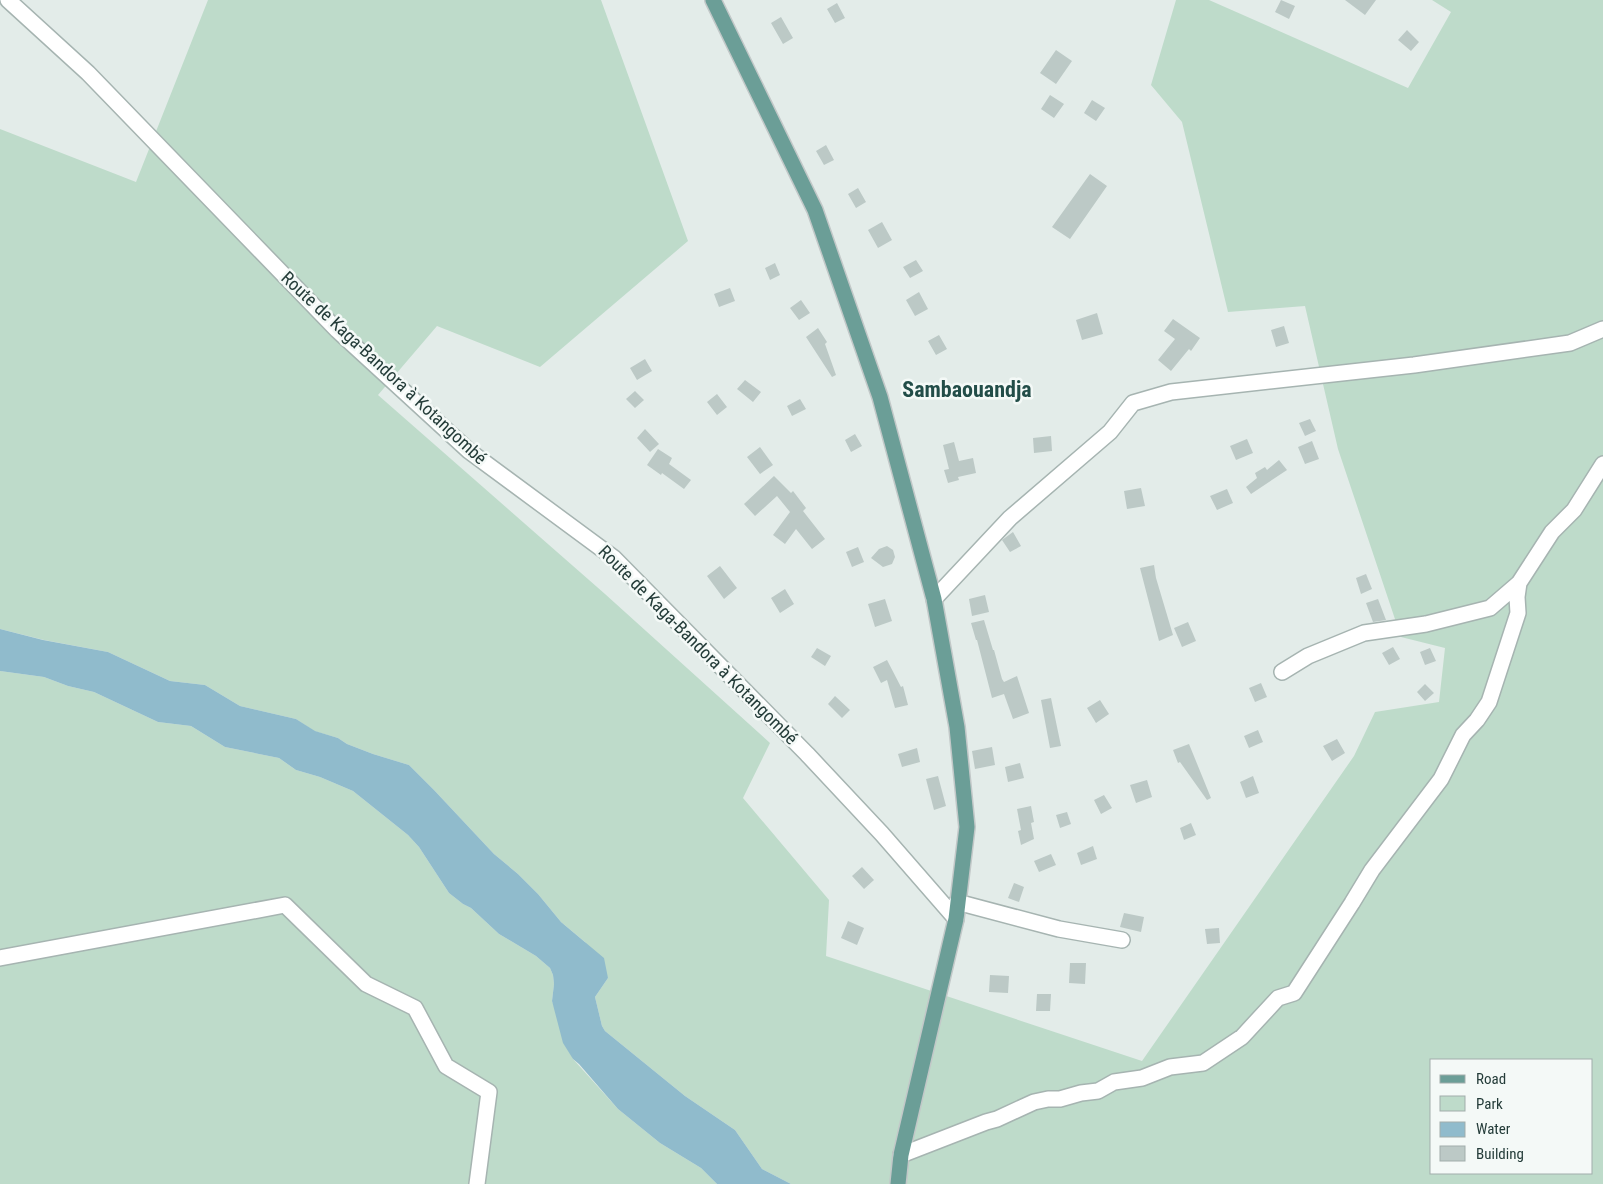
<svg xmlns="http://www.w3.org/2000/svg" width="1603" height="1184" viewBox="0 0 1603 1184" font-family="'Roboto Condensed',sans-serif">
  <rect width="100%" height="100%" fill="#e3ece9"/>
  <path fill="#bedbca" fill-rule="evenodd" d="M 208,0 L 601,0 L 688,241 L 540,367 L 437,326 L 378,395 L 605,594 L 770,743 L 743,798 L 829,900 L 826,956 L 1142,1061 L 1354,756 L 1375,712 L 1439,702 L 1445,648 L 1401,637 L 1338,449 L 1305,306 L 1228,312 L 1182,122 L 1151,85 L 1176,0 L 1209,0 L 1408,88 L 1451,12 L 1432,0 L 1603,0 L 1603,1184 L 791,1184 L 762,1169 L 735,1130 L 685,1096 L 605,1031 L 602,1026 L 595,997 L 608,978 L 585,942 L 561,922 L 538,894 L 518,874 L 494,854 L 434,790 L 409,765 L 373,754 L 347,744 L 338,738 L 314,731 L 296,719 L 240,706 L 205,685 L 170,681 L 108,652 L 44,640 L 0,629 L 0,129 L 136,182 ZM 1432,1060 L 1592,1060 L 1592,1173 L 1432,1173 Z
    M 0,671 L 44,677 L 68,686 L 94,692 L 158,722 L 191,726 L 225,747 L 279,758 L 296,770 L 320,777 L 353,791 L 408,835 L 419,847 L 449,893 L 463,904 L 471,908 L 499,934 L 536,956 L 550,968 L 553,975 L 554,984 L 552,1001 L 573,1059 L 618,1109 L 660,1143 L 701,1168 L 717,1184 L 0,1184 Z"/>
  <path fill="#90bbcc" d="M 0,629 L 43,640 L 108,652 L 170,681 L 205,685 L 240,706 L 296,719 L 315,731 L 338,738 L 347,744 L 373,754 L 409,765 L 434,790 L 494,854 L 518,874 L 538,894 L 561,922 L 604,958 L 608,978 L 595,997 L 602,1026 L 605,1031 L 685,1096 L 735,1130 L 762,1169 L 791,1184 L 717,1184 L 701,1168 L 660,1143 L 618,1109 L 579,1064 L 573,1059 L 563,1043 L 552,1001 L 554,984 L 553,975 L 550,968 L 536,956 L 499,934 L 471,908 L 463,904 L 449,893 L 419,847 L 408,835 L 353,791 L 320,777 L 296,770 L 279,758 L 225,747 L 191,726 L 158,722 L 94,692 L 68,686 L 44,677 L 0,671 Z"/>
  <path fill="#bcc9c6" d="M 1281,0 L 1295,6 L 1289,19 L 1275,12 Z
    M 1345,0 L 1376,0 L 1365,15 Z
    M 837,3 L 845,18 L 835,23 L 827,9 Z
    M 781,17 L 793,38 L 783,44 L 771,23 Z
    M 1407,30 L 1419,42 L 1411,51 L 1398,40 Z
    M 1056,50 L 1072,61 L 1056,84 L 1040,73 Z
    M 1050,95 L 1064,104 L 1054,118 L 1041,109 Z
    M 1092,100 L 1105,108 L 1096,121 L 1084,113 Z
    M 826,145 L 834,160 L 824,165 L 816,151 Z
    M 1090,174 L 1107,186 L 1070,239 L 1052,227 Z
    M 858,188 L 866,202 L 856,208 L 848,194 Z
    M 882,222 L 892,240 L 878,248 L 868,230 Z
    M 916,260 L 923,271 L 910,278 L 903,267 Z
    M 775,263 L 780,275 L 770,280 L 765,268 Z
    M 730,288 L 735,301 L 719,307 L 714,294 Z
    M 919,292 L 928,309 L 915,316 L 906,300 Z
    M 801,300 L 810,313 L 799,320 L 790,308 Z
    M 1097,313 L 1103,334 L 1082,340 L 1076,320 Z
    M 1173,319 L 1200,338 L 1191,351 L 1189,349 L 1171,371 L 1158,360 L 1175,339 L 1164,331 Z
    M 1284,326 L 1289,343 L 1276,347 L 1271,330 Z
    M 818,328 L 827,342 L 825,344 L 836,375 L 832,377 L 806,337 Z
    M 939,335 L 947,349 L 936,355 L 928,341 Z
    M 645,359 L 652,371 L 637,380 L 630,368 Z
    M 745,380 L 761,392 L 753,402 L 737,389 Z
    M 635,391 L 644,400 L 635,408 L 626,399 Z
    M 717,394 L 727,407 L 717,415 L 707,402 Z
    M 800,399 L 806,409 L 792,416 L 787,406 Z
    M 1310,419 L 1316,431 L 1305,436 L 1299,423 Z
    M 645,429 L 659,444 L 650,452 L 637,438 Z
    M 855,434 L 862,446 L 851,452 L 845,440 Z
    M 1051,436 L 1052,451 L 1034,453 L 1033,438 Z
    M 1247,439 L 1253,453 L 1236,460 L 1230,446 Z
    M 1312,441 L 1319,459 L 1305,464 L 1298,447 Z
    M 954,442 L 959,461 L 973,458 L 976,473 L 958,477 L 959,480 L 948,483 L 944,470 L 949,469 L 943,445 Z
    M 760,447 L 773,465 L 760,474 L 747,457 Z
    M 658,449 L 672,458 L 669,464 L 691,480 L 684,489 L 662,473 L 661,475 L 647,465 Z
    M 1279,460 L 1287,470 L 1251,494 L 1246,487 L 1257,478 L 1255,473 L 1265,467 L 1267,470 Z
    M 774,476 L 791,493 L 793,491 L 806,508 L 803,511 L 825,539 L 812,549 L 796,529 L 785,544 L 773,535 L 790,512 L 777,496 L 755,516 L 744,504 Z
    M 1141,488 L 1145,506 L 1127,509 L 1124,491 Z
    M 1227,489 L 1233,503 L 1217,510 L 1210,496 Z
    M 1013,532 L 1021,546 L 1010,552 L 1002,540 Z
    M 887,546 L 893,550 L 895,557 L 892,564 L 883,567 L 871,558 L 879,549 Z
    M 858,547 L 864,562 L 852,567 L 846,552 Z
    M 1154,565 L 1156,578 L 1173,635 L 1159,641 L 1140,568 Z
    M 720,566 L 737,588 L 724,599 L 707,576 Z
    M 1366,574 L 1372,589 L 1361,594 L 1356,578 Z
    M 785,589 L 794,604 L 780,613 L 771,598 Z
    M 985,595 L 989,612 L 972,616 L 969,599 Z
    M 885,599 L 892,621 L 875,627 L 868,604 Z
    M 1378,599 L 1386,620 L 1373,622 L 1366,603 Z
    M 984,620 L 993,650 L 994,650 L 1002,679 L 1004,682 L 1017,676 L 1029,713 L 1013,719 L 1004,694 L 992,698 L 977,640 L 976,640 L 971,623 Z
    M 1188,622 L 1196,641 L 1182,647 L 1174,628 Z
    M 1393,647 L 1400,659 L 1389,665 L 1382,653 Z
    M 817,648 L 831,656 L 825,666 L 811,657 Z
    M 1430,648 L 1436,661 L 1425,665 L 1420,652 Z
    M 887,660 L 901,687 L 903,686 L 908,705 L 895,708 L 887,680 L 881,683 L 873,667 Z
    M 1261,683 L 1267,697 L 1255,702 L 1249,688 Z
    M 1425,684 L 1434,693 L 1425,701 L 1417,692 Z
    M 835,696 L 850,710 L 842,718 L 828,704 Z
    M 1051,698 L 1061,746 L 1050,748 L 1041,700 Z
    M 1100,700 L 1109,714 L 1096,723 L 1087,708 Z
    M 1258,730 L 1263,742 L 1249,748 L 1244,736 Z
    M 1337,739 L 1345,753 L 1332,761 L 1323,746 Z
    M 1189,744 L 1211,798 L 1207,800 L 1180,762 L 1178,763 L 1173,750 Z
    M 992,747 L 995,765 L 975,769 L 972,751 Z
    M 917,748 L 920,762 L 902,767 L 898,754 Z
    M 1020,763 L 1024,778 L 1008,782 L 1005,767 Z
    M 938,776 L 946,806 L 934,810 L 926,779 Z
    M 1253,776 L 1259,793 L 1246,798 L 1240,782 Z
    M 1147,780 L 1152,797 L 1136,803 L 1130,785 Z
    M 1104,795 L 1112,808 L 1101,814 L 1094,800 Z
    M 1031,806 L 1034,822 L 1031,823 L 1034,839 L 1021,845 L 1018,831 L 1021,830 L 1017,809 Z
    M 1067,812 L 1071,824 L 1060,828 L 1056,815 Z
    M 1191,823 L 1196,835 L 1184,840 L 1180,828 Z
    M 1093,846 L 1097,859 L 1081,865 L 1077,853 Z
    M 1051,854 L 1056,865 L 1039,872 L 1034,861 Z
    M 862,867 L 874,880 L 864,889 L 852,876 Z
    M 1014,883 L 1024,887 L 1019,902 L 1008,898 Z
    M 1124,913 L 1144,917 L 1141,932 L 1120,927 Z
    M 848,921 L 864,928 L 857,945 L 841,938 Z
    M 1219,928 L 1220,943 L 1207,944 L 1205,929 Z
    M 1070,963 L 1086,963 L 1085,984 L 1069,983 Z
    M 990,975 L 1009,976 L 1008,993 L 989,992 Z
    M 1037,994 L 1051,994 L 1050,1011 L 1036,1011 Z"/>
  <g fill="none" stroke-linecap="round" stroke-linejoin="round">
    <g stroke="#a6b4b1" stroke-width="18">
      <path id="minor" d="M 8,0 L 88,73 L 337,330 L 469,451 L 614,558 L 807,754 L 882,834 L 956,919
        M 934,599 L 1010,518 L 1110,432 L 1133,403 L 1171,392 L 1414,365 L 1570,343 L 1603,329
        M 1282,672 L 1308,656 L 1364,633 L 1426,624 L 1490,608 L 1519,583 L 1552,532 L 1574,510 L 1603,464
        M 957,902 L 1059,929 L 1122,940
        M 0,958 L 285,905 L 366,984 L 415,1008 L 446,1066 L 489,1092 L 477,1184
        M 901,1155 L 986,1122 L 997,1119 L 1034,1102 L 1048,1099 L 1060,1099 L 1081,1093 L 1098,1091 L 1114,1082 L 1142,1078 L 1170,1067 L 1203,1063 L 1242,1037 L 1278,998 L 1294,993 L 1352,903 L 1372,870 L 1441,779 L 1463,735 L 1477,720 L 1489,702 L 1518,613 L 1517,597 L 1519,583"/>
    </g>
    <g stroke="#c2c8c8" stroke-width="18">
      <path id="major" d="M 713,0 L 815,210 L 880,397 L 934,599 L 957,727 L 967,827 L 956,919 L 901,1155 L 898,1184"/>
    </g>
    <use href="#minor" stroke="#fff" stroke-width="15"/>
    <use href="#major" stroke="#6b9e97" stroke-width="15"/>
  </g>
  <g text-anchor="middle" stroke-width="5" stroke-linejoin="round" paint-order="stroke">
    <g font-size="18" fill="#243c39" stroke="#f4f9f7">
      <text transform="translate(384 368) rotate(43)" y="6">Route de Kaga-Bandora à Kotangombé</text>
      <text transform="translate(698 645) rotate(45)" y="6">Route de Kaga-Bandora à Kotangombé</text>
    </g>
    <g font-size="22" font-weight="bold" fill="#224d48" stroke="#f4f9f7">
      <text x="967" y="397">Sambaouandja</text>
    </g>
  </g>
  <rect x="1430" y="1059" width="162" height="115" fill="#f4f9f7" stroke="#a1adab"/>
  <rect x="1440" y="1075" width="25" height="8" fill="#6b9e97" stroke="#a1adab"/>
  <text x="1476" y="1084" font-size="15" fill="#243c39">Road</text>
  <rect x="1440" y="1096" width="25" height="15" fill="#bedbca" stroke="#a1adab"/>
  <text x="1476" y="1109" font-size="15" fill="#243c39">Park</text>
  <rect x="1440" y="1122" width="25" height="15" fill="#90bbcc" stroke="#a1adab"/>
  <text x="1476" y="1134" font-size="15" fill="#243c39">Water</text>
  <rect x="1440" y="1146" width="25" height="15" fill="#bcc9c6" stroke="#a1adab"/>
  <text x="1476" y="1159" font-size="15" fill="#243c39">Building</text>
</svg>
